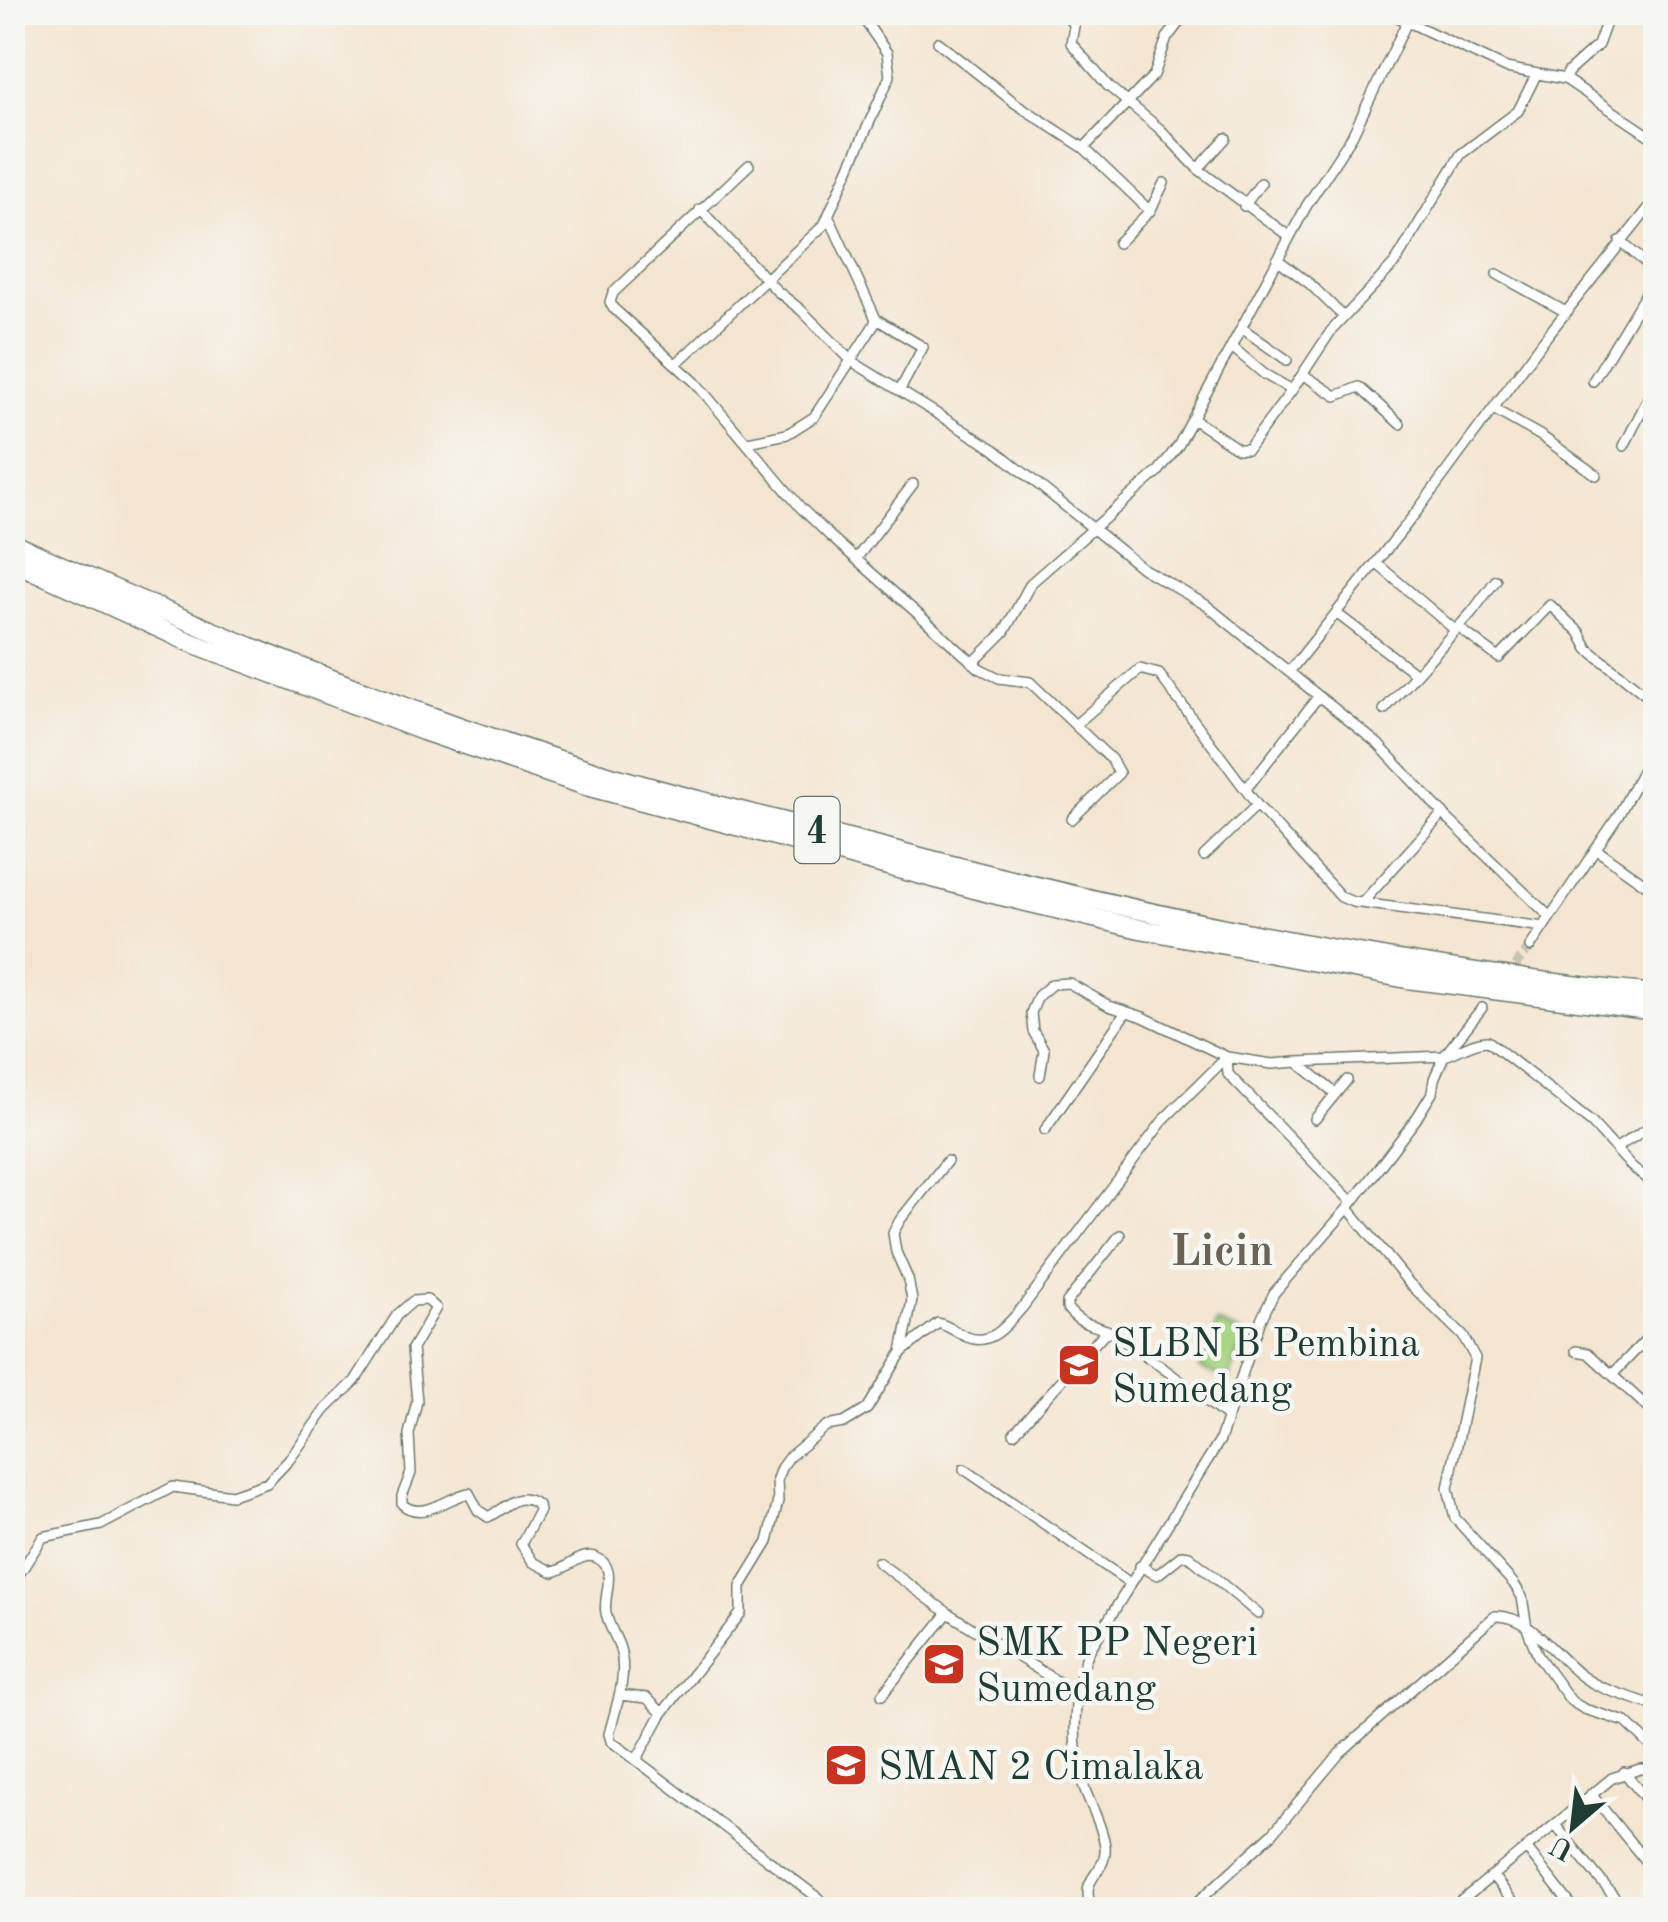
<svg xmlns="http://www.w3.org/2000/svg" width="1668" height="1922" viewBox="0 0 1668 1922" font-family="'Old Standard TT',serif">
  <rect width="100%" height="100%" fill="#f6f6f2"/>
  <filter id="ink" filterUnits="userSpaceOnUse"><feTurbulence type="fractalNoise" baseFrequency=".01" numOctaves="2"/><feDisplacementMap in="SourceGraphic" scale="20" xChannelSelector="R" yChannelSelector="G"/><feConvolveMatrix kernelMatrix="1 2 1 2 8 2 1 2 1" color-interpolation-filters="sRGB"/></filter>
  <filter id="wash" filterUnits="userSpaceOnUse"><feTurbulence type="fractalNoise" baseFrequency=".0048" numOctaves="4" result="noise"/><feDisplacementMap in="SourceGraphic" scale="40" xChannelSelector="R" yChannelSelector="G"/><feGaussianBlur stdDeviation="2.25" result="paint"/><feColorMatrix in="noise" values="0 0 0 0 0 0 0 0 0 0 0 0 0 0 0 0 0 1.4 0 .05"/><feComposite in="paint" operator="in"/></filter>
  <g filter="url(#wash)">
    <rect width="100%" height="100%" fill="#f4e5d1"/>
    <path fill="#a7d583" stroke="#63895c" stroke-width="2.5" d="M 1217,1323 L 1246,1335 L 1229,1379 L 1200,1368 Z"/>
  </g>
  <g filter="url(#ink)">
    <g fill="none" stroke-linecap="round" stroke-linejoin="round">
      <path stroke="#c9c3b2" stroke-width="9" stroke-dasharray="9 4.5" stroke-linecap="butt" d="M 1507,976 L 1530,947"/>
      <g stroke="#6a786b" stroke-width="12">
        <path id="street" d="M 1064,12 L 1074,26 L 1071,43 L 1108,86 L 1160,129 L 1198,169 L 1290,237
          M 1387,12 L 1506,68 L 1565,79 L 1656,140
          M 938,42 L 1015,103 L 1084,148 L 1150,211
          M 1565,79 L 1568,72 L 1598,45 L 1610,12
          M 1084,148 L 1154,75 L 1167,38 L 1187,12
          M 749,165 L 613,293 L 610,302 L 613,308 L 695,382 L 801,508 L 830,536 L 979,668 L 999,678 L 1030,682 L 1075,725 L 1140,669 L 1159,674 L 1257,805 L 1341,897 L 1353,902 L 1544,927
          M 1198,169 L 1226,138
          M 1244,206 L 1261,183
          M 700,209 L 777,291 L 801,310 L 853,362 L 994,449 L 1142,568 L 1206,605 L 1378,744 L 1449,820 L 1549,916
          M 1620,241 L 1647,264 L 1656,281
          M 1118,243 L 1150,211 L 1164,183
          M 1277,259 L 1310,284 L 1344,317
          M 1497,274 L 1566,312
          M 876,319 L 923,347 L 900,390
          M 1243,329 L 1287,360
          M 1232,347 L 1264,374 L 1292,390 L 1331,331 L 1395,263 L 1461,154 L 1518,111 L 1536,75
          M 676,364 L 824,225 L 890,76 L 887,53 L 859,12
          M 1304,375 L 1336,396 L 1359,387 L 1400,424
          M 1593,381 L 1654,280
          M 1495,410 L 1541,436 L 1596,475
          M 1193,419 L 1238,449 L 1248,449 L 1292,390
          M 748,442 L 787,434 L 814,417 L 874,325 L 876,319 L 829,217
          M 1624,446 L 1656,383
          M 856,559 L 913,484
          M 1376,563 L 1455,630
          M 1336,613 L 1416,674
          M 1458,627 L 1499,658 L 1550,605 L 1579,632 L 1588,649 L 1656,703
          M 973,663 L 1004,632 L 1031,583 L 1158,472 L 1178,446 L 1307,205 L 1352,136 L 1406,24
          M 1289,672 L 1418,510 L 1543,341 L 1656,199
          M 1384,710 L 1472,612 L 1496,580
          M 1246,789 L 1318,697
          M 1072,819 L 1119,773 L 1111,759 L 1075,725
          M 1597,850 L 1656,892
          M 1204,856 L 1257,805
          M 1363,902 L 1443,813
          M 1530,947 L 1618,816 L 1656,745
          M 1297,1062 L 1444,1056 C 1458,1052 1475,1040 1488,1041 L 1592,1123 L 1632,1167 L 1656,1185
          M 1040,1076 L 1044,1050 L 1033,1031 L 1031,1013 L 1038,996 L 1052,984 L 1069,983 L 1109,1006 L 1143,1017 L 1227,1057 L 1228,1074 L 1352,1202
          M 1315,1119 L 1347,1080
          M 1045,1130 L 1126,1012
          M 1616,1148 L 1656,1123
          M 1348,1208 L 1409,1283 L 1463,1336 L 1475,1358 L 1448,1488 L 1455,1518 L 1514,1584 L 1522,1597 L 1527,1628 L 1538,1656 L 1571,1701 L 1584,1709 L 1626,1722 L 1656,1751
          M 1120,1235 L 1067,1302 L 1067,1308 C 1083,1329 1095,1322 1113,1334 C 1153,1359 1190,1388 1227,1417
          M 1576,1351 L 1588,1353 L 1656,1415
          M 902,1352 L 938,1323 C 949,1326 957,1333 967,1337 C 991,1347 1008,1324 1022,1308 L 1165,1118 L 1227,1057 L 1272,1064 L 1297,1062 L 1335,1093
          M 1612,1375 L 1656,1329
          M 1014,1433 L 1107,1330
          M 964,1469 L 1130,1583
          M 878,1562 L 948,1613
          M 1140,1566 L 1157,1575 L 1182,1555 L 1189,1556 L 1258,1614
          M 12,1585 L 43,1537 L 101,1525 L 173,1487 L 232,1495 L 267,1483 L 289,1460 L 325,1410 L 355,1381 L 397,1315 L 413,1301 L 427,1300 L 436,1308 L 412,1349 L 417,1401 L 409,1434 L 411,1473 L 402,1496 L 402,1504 C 422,1522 448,1497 469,1493 L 478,1510 L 488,1517 C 508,1507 516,1490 538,1505 L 539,1511 L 521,1544 L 533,1562 L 553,1572 C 566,1570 581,1552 595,1557 C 620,1567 602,1595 606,1613 C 608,1626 617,1637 620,1649 C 628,1676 616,1707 609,1734 L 611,1741 L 834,1910
          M 619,1695 L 647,1698 L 662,1713
          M 882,1695 L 948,1613 L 1079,1695
          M 637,1759 L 661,1715 L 741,1613 L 741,1586 L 768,1542 L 778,1501 L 777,1479 L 781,1468 L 789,1457 L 826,1426 L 844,1423 L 867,1409 L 902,1352 L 912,1300 L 908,1279 L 896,1252 L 893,1233 L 900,1220 L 947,1161
          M 1624,1772 L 1656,1812
          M 1591,1794 L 1656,1874
          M 1556,1826 L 1625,1910
          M 1527,1849 L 1575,1910
          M 1493,1876 L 1519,1910
          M 1093,1910 C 1076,1876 1108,1875 1105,1846 C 1102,1823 1088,1802 1082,1781 C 1071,1743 1073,1687 1089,1651 L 1220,1440 L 1260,1322 L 1274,1293 L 1348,1208 L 1416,1119 L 1432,1093 L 1434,1079 L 1444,1056 L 1482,1008
          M 1189,1910 L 1273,1833 L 1340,1753 L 1495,1616 C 1530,1614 1557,1659 1583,1677 C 1604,1692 1632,1696 1656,1707
          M 1458,1910 L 1455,1906 L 1612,1778 L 1640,1769 L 1656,1769
          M 1631,1910 L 1656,1890
          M 1644,1910 L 1656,1900"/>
      </g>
      <g stroke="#6a786b" stroke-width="21">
        <path id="highway" d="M 12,543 C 200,629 391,708 588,769 C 681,798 777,819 871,844 C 1129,913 1390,968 1656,994
          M 12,561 L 187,641 L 423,731 L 586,786 L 997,895 L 1140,929 L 1407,979 L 1656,1011"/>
      </g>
      <use href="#street" stroke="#fff" stroke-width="9"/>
      <use href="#highway" stroke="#fff" stroke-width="18"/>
    </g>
  </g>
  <defs>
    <g id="school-square" transform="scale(2.25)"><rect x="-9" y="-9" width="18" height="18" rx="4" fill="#c8321e" stroke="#f6f6f2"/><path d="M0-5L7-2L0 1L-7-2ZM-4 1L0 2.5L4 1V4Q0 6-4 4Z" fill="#fff"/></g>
  </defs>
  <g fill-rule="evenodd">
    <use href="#school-square" x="1079" y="1365"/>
    <use href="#school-square" x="944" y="1664"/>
    <use href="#school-square" x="846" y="1765"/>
  </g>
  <g text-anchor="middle" stroke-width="9" stroke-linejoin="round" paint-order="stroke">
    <rect fill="#f6f6f2" stroke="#60746d" stroke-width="2.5" x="794.5" y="797" width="45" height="66" rx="8"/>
    <g font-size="38" font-weight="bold" fill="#1f3d34">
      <text x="817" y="843">4</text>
    </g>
    <g font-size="40" fill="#1f3d34" stroke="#f6f6f2" text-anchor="start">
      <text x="1112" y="1356">SLBN B Pembina<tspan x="1112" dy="46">Sumedang</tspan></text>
      <text x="976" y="1655">SMK PP Negeri<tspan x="976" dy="46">Sumedang</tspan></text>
      <text x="878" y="1779">SMAN 2 Cimalaka</text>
    </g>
    <g font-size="45" font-weight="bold" fill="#6b6456" stroke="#f6f6f2">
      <text x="1222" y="1265">Licin</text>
    </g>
  </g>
  <rect width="1668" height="1922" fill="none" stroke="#f6f6f2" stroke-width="50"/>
  <g transform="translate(1573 1827) rotate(208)" stroke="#f6f6f2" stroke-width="8" paint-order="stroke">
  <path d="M0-8L18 38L0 25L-18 38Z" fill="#1f3d34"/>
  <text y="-15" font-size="28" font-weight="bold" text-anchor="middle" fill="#1f3d34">U</text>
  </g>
</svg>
